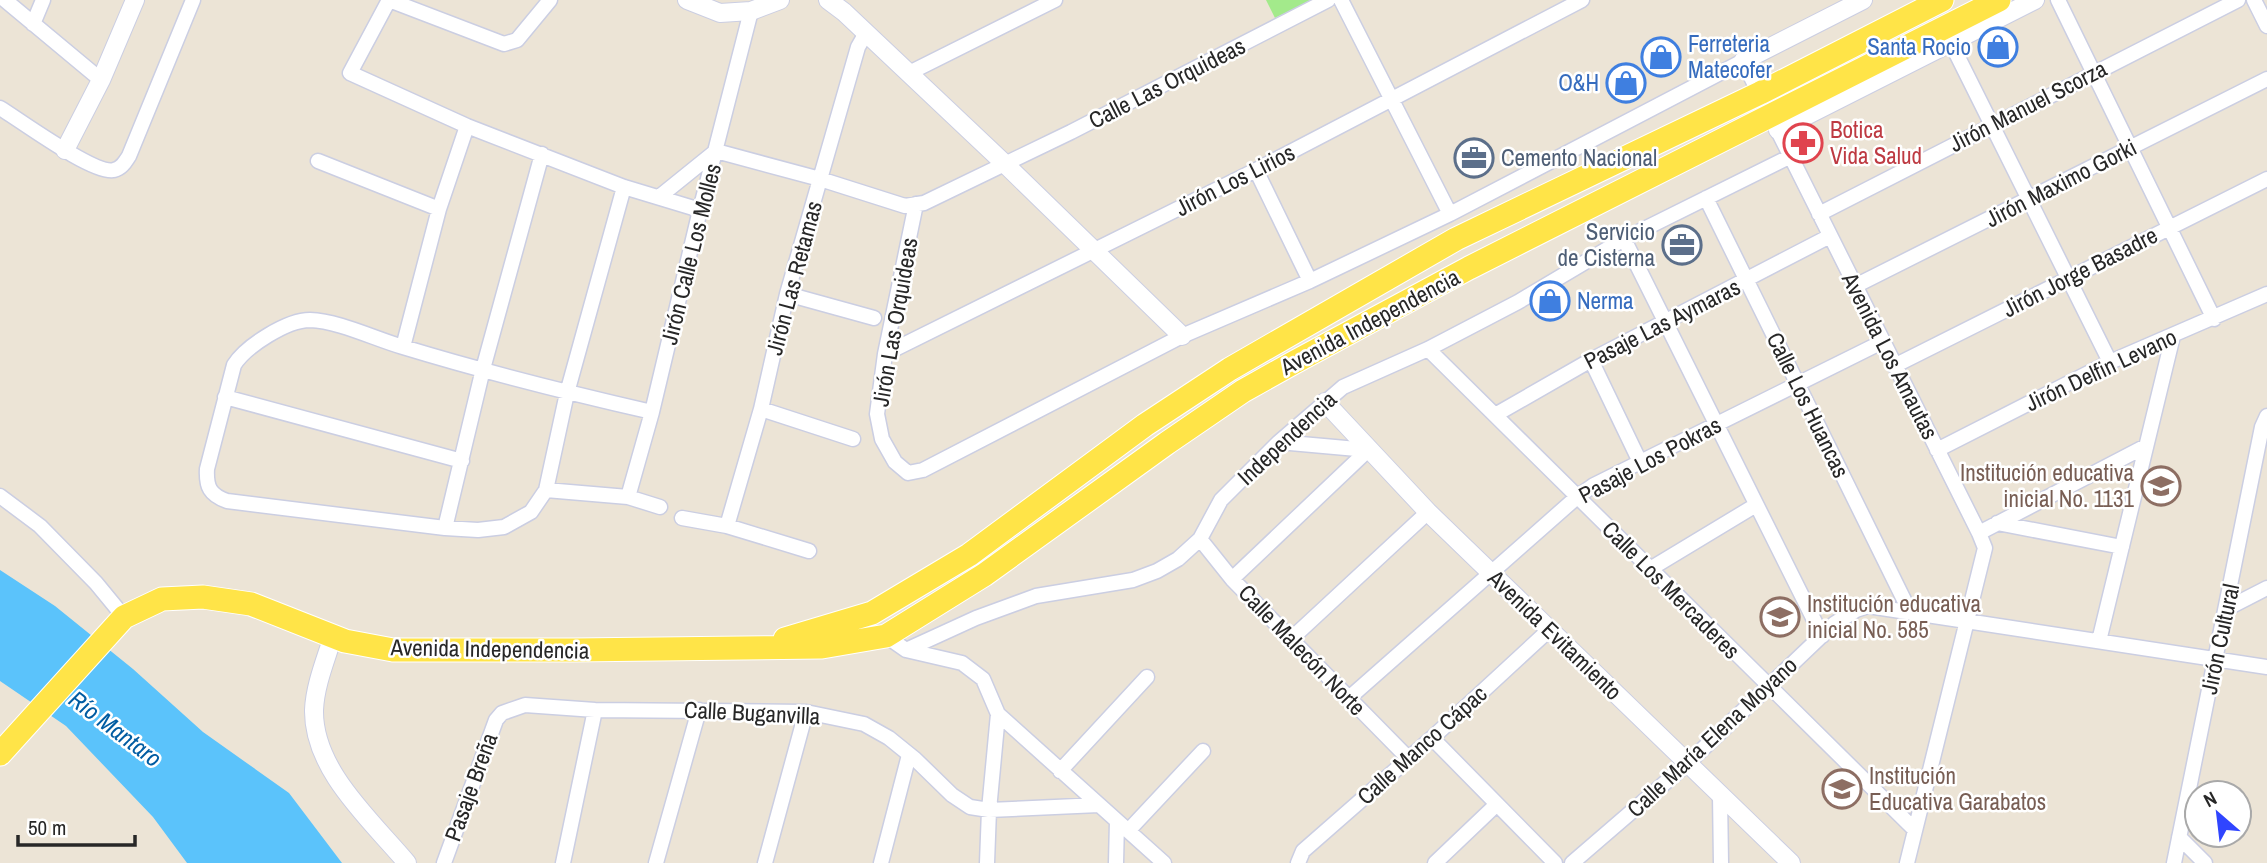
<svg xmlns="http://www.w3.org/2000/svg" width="2267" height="863" viewBox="0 0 2267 863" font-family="'Archivo Narrow',sans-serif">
  <rect width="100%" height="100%" fill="#ece4d6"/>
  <path fill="#a3ea8b" d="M 1266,0 L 1312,0 L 1275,18 Z"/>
  <path fill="#5bc3fb" d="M 0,570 L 55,606 L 133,669 L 203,732 L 289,793 L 342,863 L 187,863 L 153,817 L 66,726 L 0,681 Z"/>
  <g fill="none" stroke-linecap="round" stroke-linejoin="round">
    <g stroke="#cbcee2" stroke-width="17">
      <path id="minor" d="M 5,0 L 101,80
        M 389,0 L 350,73 L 467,126 L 624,187 L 700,210
        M 389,0 L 504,44 L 517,40 L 550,0
        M 1341,0 L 1450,214
        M 2058,0 L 2214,319
        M 2254,0 L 2267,26
        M 33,24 L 43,0
        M 1947,35 L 2110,362
        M 909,73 L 1055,0
        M 0,108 C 20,120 94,175 114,170 C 122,168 125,162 129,156 L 193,0
        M 318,161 L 439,209
        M 1256,170 L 1310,281
        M 624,187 L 567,393 L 546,490 L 531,512 L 504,527 L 478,530 L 445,528 L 227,501 C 210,495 206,487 207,469 L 234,365 C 246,346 287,320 310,320 C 339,321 375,339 403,347 C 485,372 569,393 652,412
        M 659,197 L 716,151 L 820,179 L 905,206 L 924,203 L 1071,132 L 1328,0
        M 1706,198 L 1910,612
        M 916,204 L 885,354 L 877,414 L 882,439 L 895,462 L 908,473 L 923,470 L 1182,336 L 1310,281 L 1450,214 L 1743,61 L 1979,533 L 1985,548 L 1907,863
        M 1819,214 L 2238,0
        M 1624,239 L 1822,636
        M 1855,286 L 2267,79
        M 787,294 L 874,318
        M 403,347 L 439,209 L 467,126
        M 1428,349 L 1915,830
        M 885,354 L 1256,170 L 1582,0
        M 1591,360 L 1640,462
        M 1894,366 L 2267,179
        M 225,397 L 462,461
        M 761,409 L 853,439
        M 1495,415 L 1591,360 L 1830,236
        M 1279,442 L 1368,450
        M 1937,450 L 2110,362 L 2267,294
        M 546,490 L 628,497 L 660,507
        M 0,496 L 40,526 L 96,583 L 124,617
        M 628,497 L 652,412 L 700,210 L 751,11
        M 682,518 L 727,526 L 809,551
        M 1997,523 L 2122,547
        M 727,526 L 761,409 L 787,294 L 858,47 L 866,33
        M 445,528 L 483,369 L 542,154
        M 1979,533 L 2146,446
        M 1200,539 L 1232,579 L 1408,758
        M 1650,569 L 1756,505
        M 1232,579 L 1368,450
        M 2226,609 L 2267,588
        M 886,636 L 906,650 L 962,663 L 983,679 L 998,714 L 1164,863
        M 1291,639 L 1428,512
        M 2099,641 L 2173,336
        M 906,650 L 976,618 L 1036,596 L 1133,580 L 1157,571 L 1178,559 L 1200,539 L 1221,500 L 1279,442 L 1343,387 L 1428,349 L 1518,302 L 1624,239 L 1791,156
        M 1349,698 L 1577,497 L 1594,485 L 1882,342
        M 1432,738 L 1555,863
        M 1060,771 L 1147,677
        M 1720,795 L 1721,863
        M 1128,831 L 1203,751
        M 2179,837 L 2205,863
        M 444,863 L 496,720 L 502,713 L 525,705 L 595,710 L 806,712 L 864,724 L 889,738 L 915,759 L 952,795 L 970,807 L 989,810 L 1099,805
        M 563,863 L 595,710
        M 656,863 L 699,710
        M 765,863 L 806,712
        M 881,863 L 909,755
        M 987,863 L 989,810 L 998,714
        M 1116,863 L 1117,821
        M 1298,863 L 1303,851 L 1432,738 L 1549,630
        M 1435,863 L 1497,804
        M 1572,863 L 1688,763 L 1834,624 L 1856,610 L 1868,606 L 2267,667
        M 2174,863 L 2262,427 L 2267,416"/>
    </g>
    <g stroke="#cbcee2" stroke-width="20">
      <path id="tertiary" d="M 687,0 L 720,13 L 751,11 L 780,0
        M 828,0 L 844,12 L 1005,164 L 1182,336
        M 1743,61 L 1863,0
        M 1778,130 L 2035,0
        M 65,150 L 101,80 L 135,0
        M 1325,402 L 1428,512 L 1791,863
        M 333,636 C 326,659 315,685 314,710 C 313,770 371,820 407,863"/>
    </g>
    <g stroke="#fff" stroke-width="25">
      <path id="primary" d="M 785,639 L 872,613 L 969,555 L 1145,425 L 1230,369 L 1456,239 L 1760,93 L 1942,0
        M 0,754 L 124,617 L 162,599 L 203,597 L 251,604 L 345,641 L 393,650 L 574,650 L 822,647 L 886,636 L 984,575 L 1167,443 L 1243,391 L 1293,363 L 1469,268 L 1999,0"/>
    </g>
    <use href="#minor" stroke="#fff" stroke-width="14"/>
    <use href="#tertiary" stroke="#fff" stroke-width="18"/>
    <use href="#primary" stroke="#ffe448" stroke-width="23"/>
  </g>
  <defs>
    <g id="shop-ring" transform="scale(2.0125)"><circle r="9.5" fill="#fff" stroke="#3f7fe0" stroke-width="1.5"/><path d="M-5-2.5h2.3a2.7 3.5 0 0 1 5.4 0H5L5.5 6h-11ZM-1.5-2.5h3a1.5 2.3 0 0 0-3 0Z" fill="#3f7fe0"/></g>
    <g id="pharmacy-ring" transform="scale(2.0125)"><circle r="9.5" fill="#fff" stroke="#e0444e" stroke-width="1.5"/><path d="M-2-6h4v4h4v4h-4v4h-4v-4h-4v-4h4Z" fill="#e0444e"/></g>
    <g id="office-ring" transform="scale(2.0125)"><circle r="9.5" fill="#fff" stroke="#5c6f8a" stroke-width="1.5"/><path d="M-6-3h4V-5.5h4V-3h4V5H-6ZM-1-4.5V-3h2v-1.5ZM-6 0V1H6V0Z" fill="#5c6f8a"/></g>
    <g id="school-ring" transform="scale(2.0125)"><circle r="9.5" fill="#fff" stroke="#8d6e63" stroke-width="1.5"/><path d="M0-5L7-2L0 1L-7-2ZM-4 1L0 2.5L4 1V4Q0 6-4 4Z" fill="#8d6e63"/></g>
  </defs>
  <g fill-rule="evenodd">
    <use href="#shop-ring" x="1998" y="47"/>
    <use href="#shop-ring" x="1661" y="57"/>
    <use href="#shop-ring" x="1626" y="83"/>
    <use href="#pharmacy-ring" x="1803" y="143"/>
    <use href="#office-ring" x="1474" y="158"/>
    <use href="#office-ring" x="1682" y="245"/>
    <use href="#shop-ring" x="1550" y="301"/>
    <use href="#school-ring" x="2161" y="486"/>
    <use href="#school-ring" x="1780" y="617"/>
    <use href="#school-ring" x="1842" y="789"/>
  </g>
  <g text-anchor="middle" stroke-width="5" stroke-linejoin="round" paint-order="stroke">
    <g font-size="23" fill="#366cbe" stroke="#fff" text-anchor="start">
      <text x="1688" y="52">Ferreteria<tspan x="1688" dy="26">Matecofer</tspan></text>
      <text x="1971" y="55" text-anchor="end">Santa Rocio</text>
      <text x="1599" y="91" text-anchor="end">O&amp;H</text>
      <text x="1577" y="309">Nerma</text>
    </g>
    <g font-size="23" fill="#272727" stroke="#fff">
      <text transform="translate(1167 83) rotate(-27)" y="8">Calle Las Orquideas</text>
      <text transform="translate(2028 106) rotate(-27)" y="8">Jirón Manuel Scorza</text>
      <text transform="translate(1235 180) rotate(-27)" y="8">Jirón Los Lirios</text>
      <text transform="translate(2061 183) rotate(-27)" y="8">Jirón Maximo Gorki</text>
      <text transform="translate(691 254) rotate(-76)" y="8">Jirón Calle Los Molles</text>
      <text transform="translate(2080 272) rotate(-27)" y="8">Jirón Jorge Basadre</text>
      <text transform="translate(794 278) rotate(-75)" y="8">Jirón Las Retamas</text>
      <text transform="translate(895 322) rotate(-80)" y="8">Jirón Las Orquideas</text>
      <text transform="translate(1370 322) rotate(-28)" y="8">Avenida Independencia</text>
      <text transform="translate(1662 324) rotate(-27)" y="8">Pasaje Las Aymaras</text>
      <text transform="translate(1890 356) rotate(63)" y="8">Avenida Los Amautas</text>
      <text transform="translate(2101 370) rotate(-25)" y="8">Jirón Delfin Levano</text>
      <text transform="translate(1808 405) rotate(64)" y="8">Calle Los Huancas</text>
      <text transform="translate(1287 438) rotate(-43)" y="8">Independencia</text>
      <text transform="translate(1650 460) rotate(-28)" y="8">Pasaje Los Pokras</text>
      <text transform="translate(1671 590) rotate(45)" y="8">Calle Los Mercaderes</text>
      <text transform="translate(1555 635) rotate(44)" y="8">Avenida Evitamiento</text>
      <text transform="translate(2220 639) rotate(-78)" y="8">Jirón Cultural</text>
      <text transform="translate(490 649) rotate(1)" y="8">Avenida Independencia</text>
      <text transform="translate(1302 650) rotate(46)" y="8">Calle Malecón Norte</text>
      <text transform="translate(752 713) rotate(3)" y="8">Calle Buganvilla</text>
      <text transform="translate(1712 737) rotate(-43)" y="8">Calle María Elena Moyano</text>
      <text transform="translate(1422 745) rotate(-42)" y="8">Calle Manco Cápac</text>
      <text transform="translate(471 787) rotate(-70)" y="8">Pasaje Breña</text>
    </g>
    <g font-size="23" fill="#be3a42" stroke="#fff" text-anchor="start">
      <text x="1830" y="138">Botica<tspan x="1830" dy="26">Vida Salud</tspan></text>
    </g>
    <g font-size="23" fill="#4e5e75" stroke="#fff" text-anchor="start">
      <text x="1501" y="166">Cemento Nacional</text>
      <text x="1655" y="240" text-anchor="end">Servicio<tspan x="1655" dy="26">de Cisterna</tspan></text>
    </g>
    <g font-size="23" fill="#785e54" stroke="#fff" text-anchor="start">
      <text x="2134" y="481" text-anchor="end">Institución educativa<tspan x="2134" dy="26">inicial No. 1131</tspan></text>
      <text x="1807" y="612">Institución educativa<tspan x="1807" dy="26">inicial No. 585</tspan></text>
      <text x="1869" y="784">Institución<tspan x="1869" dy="26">Educativa Garabatos</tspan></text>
    </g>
    <g font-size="24" font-style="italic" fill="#005ca2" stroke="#fff">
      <text transform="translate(115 729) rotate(37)" y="8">Río Mantaro</text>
    </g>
  </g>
  <g transform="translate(2218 814) rotate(332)"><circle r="33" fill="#ffffff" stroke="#a9a9a9" stroke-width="2"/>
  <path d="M0-5L12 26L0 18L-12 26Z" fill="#3045ff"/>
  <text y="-10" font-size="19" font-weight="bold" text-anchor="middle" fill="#272727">N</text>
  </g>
  <path d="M18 835v10h117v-10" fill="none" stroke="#272727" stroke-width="3.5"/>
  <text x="28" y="835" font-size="21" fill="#272727" stroke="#ffffff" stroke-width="5" paint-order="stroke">50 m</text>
</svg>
